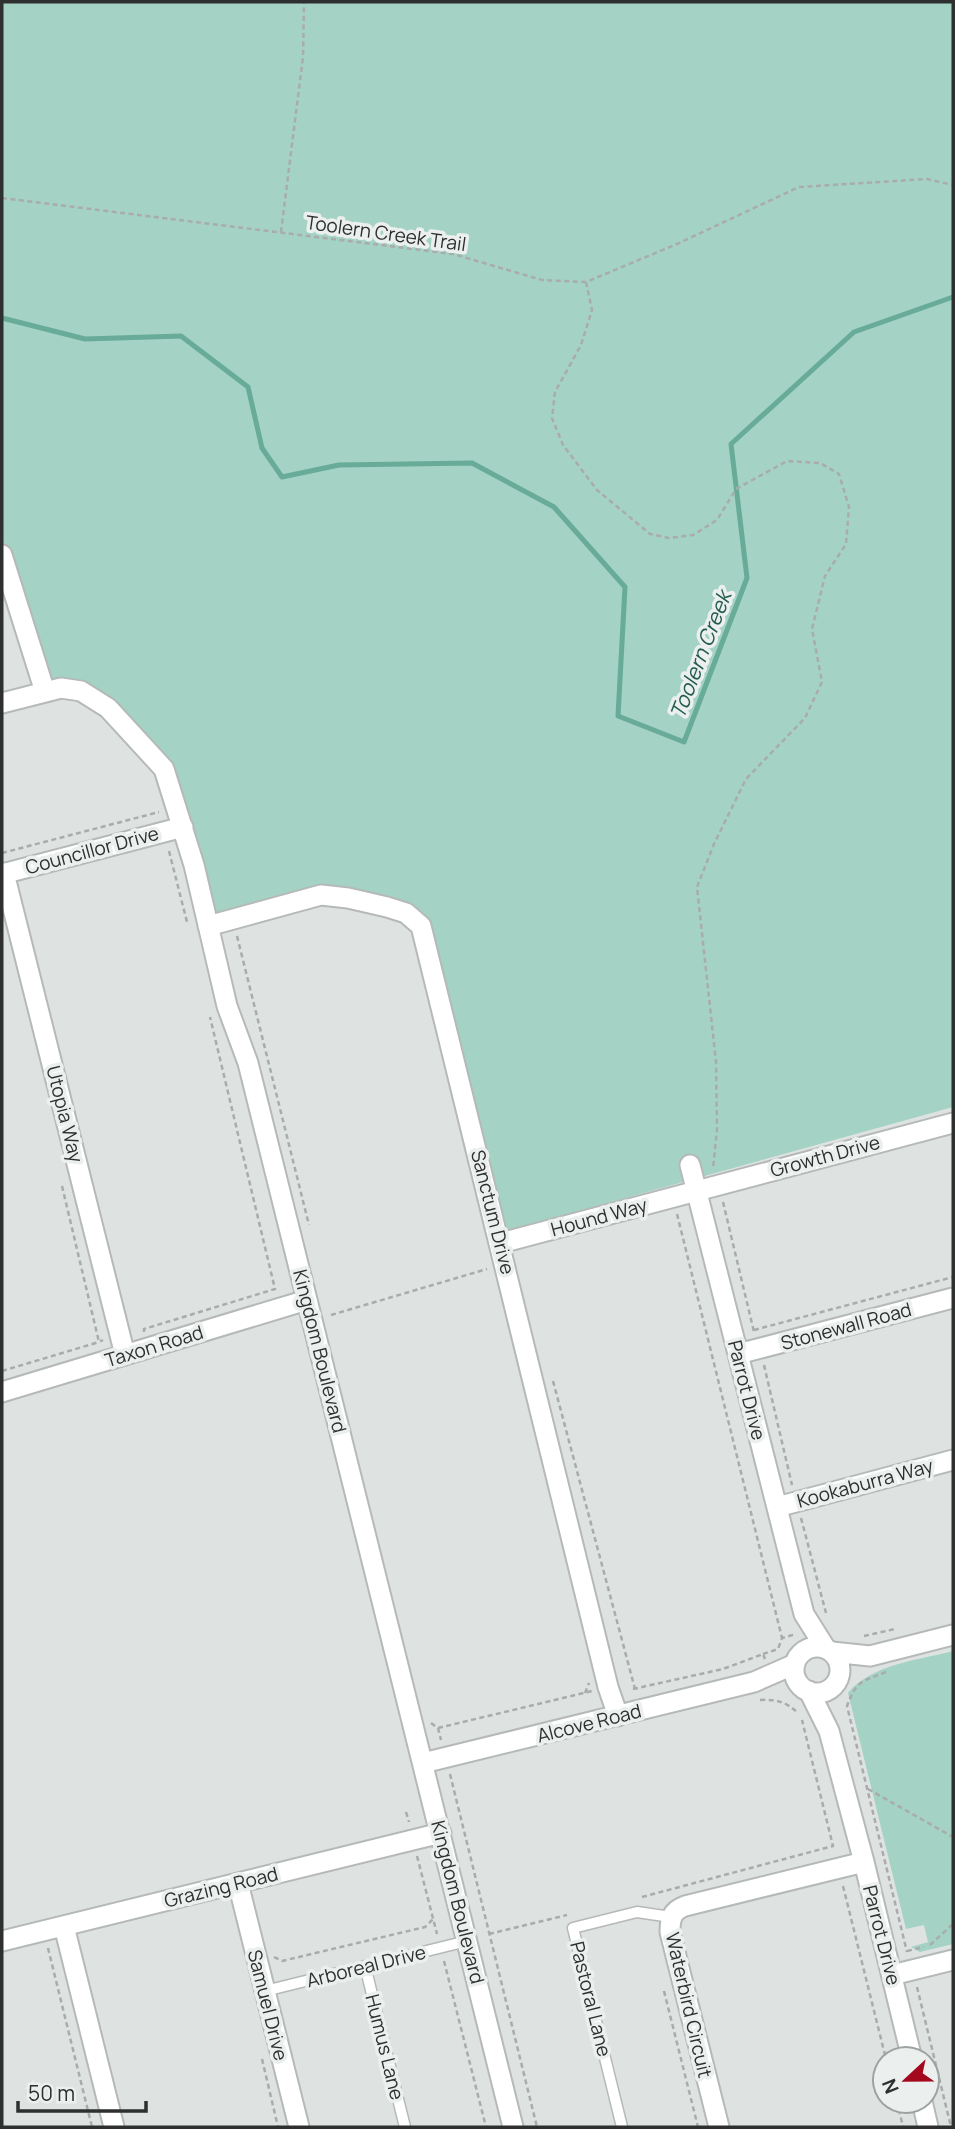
<svg xmlns="http://www.w3.org/2000/svg" width="955" height="2129" viewBox="0 0 955 2129" font-family="Manrope,sans-serif">
  <rect width="100%" height="100%" fill="#dee2e1"/>
  <path fill="#a4d2c4" d="M 2,2 L 953,2 L 953,1107 L 507,1231 L 428,925 L 325,892 L 217,920 L 206,876 L 168,766 L 111,704 L 48,687 L 2,538 Z
    M 953,1651 L 953,1944 L 920,1952 L 911,1947 L 928,1942 L 924,1925 L 906,1929 L 848,1693 C 872,1664 919,1660 953,1651 Z"/>
  <g fill="none" stroke-linecap="round" stroke-linejoin="round">
    <path stroke="#67ab98" stroke-width="5" d="M 2,318 L 85,339 L 181,336 L 248,387 L 262,448 L 282,477 L 339,465 L 472,463 L 554,507 L 625,587 L 618,716 L 684,742 L 747,578 L 731,444 L 854,332 L 953,297"/>
    <g stroke="#b5b9b7" stroke-width="13">
      <path id="service" d="M 365,1966 L 405,2127
        M 265,1991 L 467,1941
        M 622,2127 L 573,1928 L 637,1912 L 671,1917"/>
    </g>
    <g stroke="#b5b9b7" stroke-width="23">
      <path id="minor" d="M 2,555 L 45,692
        M 2,703 L 61,688 L 81,691 L 108,708 L 164,769 L 194,865 L 227,1006 L 248,1063 L 513,2127
        M 4,873 L 125,1355
        M 2,874 L 183,827
        M 208,926 L 321,895 L 348,898 L 387,907 L 406,913 L 421,926 L 608,1687 L 618,1716
        M 690,1165 L 804,1614 L 826,1649
        M 501,1243 L 953,1123
        M 738,1354 L 953,1298
        M 2,1392 L 307,1300
        M 777,1507 L 953,1460
        M794 1670a23 23 0 1 1 46 0a23 23 0 1 1-46 0Z
        M 832,1652 L 870,1656 L 953,1635
        M 809,1691 L 829,1731 L 864,1862 L 912,2059
        M 423,1763 L 754,1682 L 795,1664
        M 238,1883 L 299,2127
        M 64,1926 L 114,2127
        M 2,1941 L 441,1833
        M 892,1975 L 953,1960
        M 922,2101 L 928,2127
        M 719,2127 L 670,1932 C 670,1918 672,1911 685,1906 L 864,1862"/>
    </g>
    <path stroke="#a9acab" stroke-width="2.5" stroke-dasharray="5 3.5" stroke-linecap="butt" d="M 2,198 L 453,254 L 542,280 L 586,282 L 677,244 L 799,187 L 927,179 L 953,185
      M 281,232 L 303,57 L 304,2
      M 586,282 L 592,310 L 581,345 L 555,392 L 552,418 L 563,445 L 597,490 L 650,534 L 669,538 L 693,535 L 717,520 L 736,489 L 787,461 L 820,463 L 839,474 L 849,507 L 846,544 L 825,576 L 812,629 L 822,682 L 805,718 L 746,779 L 714,844 L 697,887 L 716,1062 L 717,1129 L 713,1169
      M 169,851 L 187,922
      M 2,853 L 159,812
      M 237,936 L 309,1225
      M 62,1186 L 99,1342 L 103,1340
      M 723,1202 L 754,1332
      M 677,1214 L 782,1638
      M 331,1315 L 487,1269
      M 754,1330 L 953,1277
      M 144,1332 L 144,1329 L 275,1289 L 210,1017
      M 764,1365 L 792,1485
      M 2,1371 L 99,1342
      M 553,1381 L 635,1689
      M 801,1518 L 826,1613
      M 864,1636 L 895,1629
      M 763,1654 L 778,1649 L 782,1638 L 796,1634
      M 886,1672 C 861,1682 857,1680 847,1706 L 907,1952
      M 633,1689 L 723,1669 L 763,1654 L 765,1659
      M 585,1693 L 589,1683
      M 760,1700 C 777,1699 786,1702 798,1713
      M 431,1723 L 438,1728 L 441,1740
      M 438,1728 L 592,1691
      M 450,1774 L 537,2127
      M 868,1789 L 953,1837
      M 406,1812 L 409,1822
      M 417,1856 L 437,1934
      M 843,1886 L 886,2059
      M 642,1897 L 833,1846 L 802,1720
      M 489,1934 L 567,1915
      M 930,1945 L 953,1924
      M 48,1948 L 92,2127
      M 907,1951 L 924,1947
      M 274,1957 L 282,1961 L 425,1927 L 433,1919
      M 444,1961 L 486,2127
      M 917,1987 L 951,2127
      M 664,1991 L 698,2127
      M 262,2059 L 278,2127
      M 897,2101 L 903,2127"/>
    <use href="#service" stroke="#fff" stroke-width="10"/>
    <use href="#minor" stroke="#fff" stroke-width="19"/>
  </g>
  <g text-anchor="middle" stroke-width="7" stroke-linejoin="round" paint-order="stroke">
    <g font-size="19" fill="#2e2f2f" stroke="#ebefee">
      <text transform="translate(386 233) rotate(8)" y="7">Toolern Creek Trail</text>
      <text transform="translate(92 850) rotate(-15)" y="7">Councillor Drive</text>
      <text transform="translate(65 1114) rotate(76)" y="7">Utopia Way</text>
      <text transform="translate(825 1156) rotate(-15)" y="7">Growth Drive</text>
      <text transform="translate(493 1212) rotate(76)" y="7">Sanctum Drive</text>
      <text transform="translate(599 1217) rotate(-15)" y="7">Hound Way</text>
      <text transform="translate(846 1326) rotate(-15)" y="7">Stonewall Road</text>
      <text transform="translate(154 1346) rotate(-17)" y="7">Taxon Road</text>
      <text transform="translate(320 1351) rotate(76)" y="7">Kingdom Boulevard</text>
      <text transform="translate(747 1390) rotate(76)" y="7">Parrot Drive</text>
      <text transform="translate(865 1483) rotate(-15)" y="7">Kookaburra Way</text>
      <text transform="translate(589 1723) rotate(-14)" y="7">Alcove Road</text>
      <text transform="translate(221 1887) rotate(-14)" y="7">Grazing Road</text>
      <text transform="translate(458 1902) rotate(76)" y="7">Kingdom Boulevard</text>
      <text transform="translate(882 1935) rotate(76)" y="7">Parrot Drive</text>
      <text transform="translate(366 1966) rotate(-14)" y="7">Arboreal Drive</text>
      <text transform="translate(591 1999) rotate(76)" y="7">Pastoral Lane</text>
      <text transform="translate(268 2005) rotate(76)" y="7">Samuel Drive</text>
      <text transform="translate(689 2005) rotate(77)" y="7">Waterbird Circuit</text>
      <text transform="translate(385 2047) rotate(76)" y="7">Humus Lane</text>
    </g>
    <g font-size="21" font-style="italic" fill="#235b4d" stroke="#ebefee">
      <text transform="translate(701 655) rotate(-69)" y="7">Toolern Creek</text>
    </g>
  </g>
  <rect width="955" height="2129" fill="none" stroke="#2e2f2f" stroke-width="7"/>
  <g transform="translate(906 2080) rotate(248)"><circle r="33" fill="#ebefee" stroke="#9fa2a2" stroke-width="2"/>
  <path d="M0-5L12 26L0 18L-12 26Z" fill="#a3081d"/>
  <text y="-10" font-size="19" font-weight="bold" text-anchor="middle" fill="#2e2f2f">N</text>
  </g>
  <path d="M18 2101v10h128v-10" fill="none" stroke="#2e2f2f" stroke-width="3.5"/>
  <text x="28" y="2101" font-size="21" fill="#2e2f2f" stroke="#ebefee" stroke-width="5" paint-order="stroke">50 m</text>
</svg>
